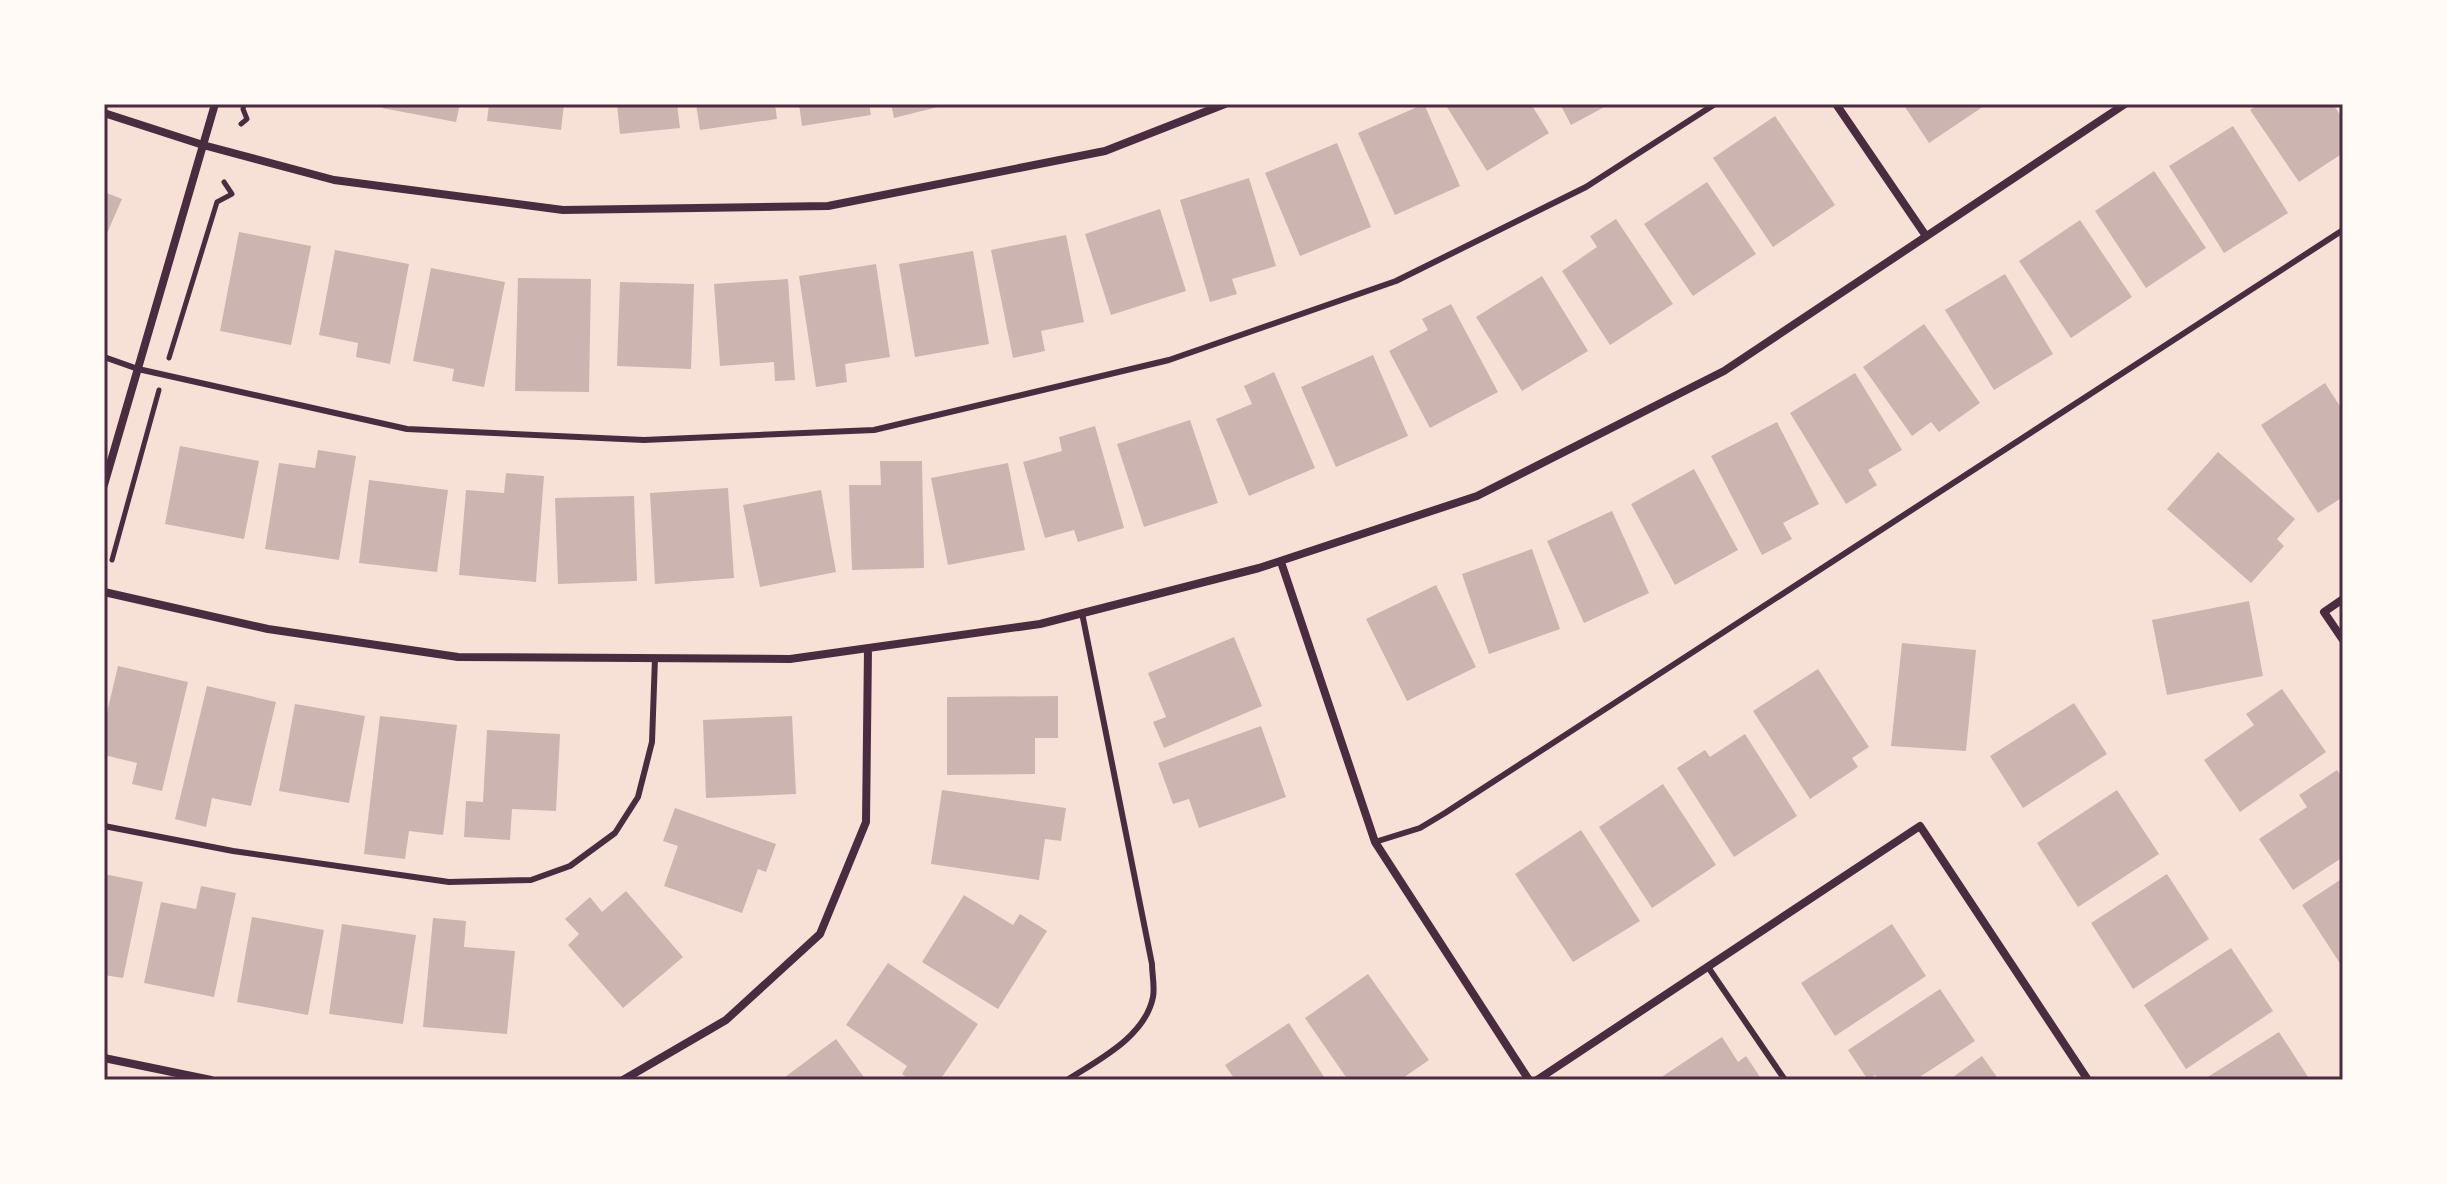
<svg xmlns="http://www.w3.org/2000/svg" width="2447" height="1184" viewBox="0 0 2447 1184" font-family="'DM Sans',sans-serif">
  <rect width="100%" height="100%" fill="#f7e1d7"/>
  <path fill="#ccb4b1" d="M 383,104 L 460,104 L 456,122 L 382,108 Z
    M 489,104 L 564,104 L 561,130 L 487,121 Z
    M 617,104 L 677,104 L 680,128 L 620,134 Z
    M 696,104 L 775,104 L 777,119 L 700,130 Z
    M 799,104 L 869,104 L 871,115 L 802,126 Z
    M 891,104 L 945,104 L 946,105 L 894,118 Z
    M 1424,104 L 1460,186 L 1395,215 L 1358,133 Z
    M 1445,104 L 1531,104 L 1549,133 L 1487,171 Z
    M 1560,104 L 1610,104 L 1571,125 Z
    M 1903,104 L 1987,104 L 1929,143 Z
    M 2258,104 L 2333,104 L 2343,119 L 2343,153 L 2299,182 L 2250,110 Z
    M 1775,116 L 1835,205 L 1773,247 L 1713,158 Z
    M 2233,126 L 2288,213 L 2224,253 L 2169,166 Z
    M 1337,143 L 1371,227 L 1300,256 L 1265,173 Z
    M 2154,171 L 2206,248 L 2146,288 L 2095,211 Z
    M 1249,178 L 1276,266 L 1232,279 L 1237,294 L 1210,302 L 1180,200 Z
    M 1707,182 L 1756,254 L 1693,296 L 1644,224 Z
    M 104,192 L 122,199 L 104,240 Z
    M 1160,209 L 1186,291 L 1111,315 L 1085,234 Z
    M 1616,219 L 1673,304 L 1610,345 L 1562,271 L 1597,247 L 1590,236 Z
    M 2080,220 L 2132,297 L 2071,338 L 2019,261 Z
    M 239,232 L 311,246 L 291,345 L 220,331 Z
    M 1066,235 L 1084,322 L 1041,331 L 1045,351 L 1013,358 L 991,250 Z
    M 335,250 L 409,264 L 390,364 L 356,357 L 358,343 L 319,335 Z
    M 973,251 L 989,344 L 915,357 L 899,264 Z
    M 876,264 L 890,357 L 845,364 L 847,382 L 816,387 L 799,276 Z
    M 431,268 L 505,282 L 484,387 L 452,381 L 454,369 L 413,361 Z
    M 2005,274 L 2053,354 L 1994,390 L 1945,310 Z
    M 1542,276 L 1588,351 L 1522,391 L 1476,317 Z
    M 518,278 L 591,279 L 589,392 L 515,391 Z
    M 788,279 L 795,380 L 775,381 L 774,362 L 720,366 L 714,284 Z
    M 620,282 L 694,284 L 691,369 L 617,366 Z
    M 1451,304 L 1498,392 L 1430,428 L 1389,351 L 1428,330 L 1422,319 Z
    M 1924,324 L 1980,403 L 1939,432 L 1931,422 L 1912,436 L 1863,367 Z
    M 1373,355 L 1408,436 L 1336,467 L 1301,387 Z
    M 1274,372 L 1315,468 L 1249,496 L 1216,419 L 1252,404 L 1244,386 Z
    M 1855,373 L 1902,450 L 1868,470 L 1877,485 L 1846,504 L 1790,413 Z
    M 2325,383 L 2343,411 L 2343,497 L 2318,513 L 2261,425 Z
    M 1190,420 L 1218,503 L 1144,527 L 1117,444 Z
    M 1777,422 L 1819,504 L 1783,523 L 1792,539 L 1762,555 L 1711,456 Z
    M 1095,426 L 1124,528 L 1078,542 L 1074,530 L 1045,538 L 1023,462 L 1062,451 L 1059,437 Z
    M 180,446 L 259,461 L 244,539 L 165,524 Z
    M 318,450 L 356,456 L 339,560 L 265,549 L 279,463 L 315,468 Z
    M 2218,452 L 2295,519 L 2277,539 L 2284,546 L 2251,583 L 2167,509 Z
    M 880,461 L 922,461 L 924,568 L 852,570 L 849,485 L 881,485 Z
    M 1008,463 L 1025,550 L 948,565 L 931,478 Z
    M 1694,469 L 1738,550 L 1675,585 L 1631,504 Z
    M 506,473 L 544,476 L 536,582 L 459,575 L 466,490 L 504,493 Z
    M 369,480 L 448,490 L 437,572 L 359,563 Z
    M 728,488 L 734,578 L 655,584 L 650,493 Z
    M 821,490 L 836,572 L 760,587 L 743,505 Z
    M 634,496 L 637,581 L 558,584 L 555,498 Z
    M 1612,511 L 1649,593 L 1584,623 L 1547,541 Z
    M 1532,549 L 1560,629 L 1489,654 L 1462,574 Z
    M 1436,585 L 1476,667 L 1407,701 L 1366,619 Z
    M 2249,601 L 2263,676 L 2167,695 L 2152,620 Z
    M 1234,637 L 1262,706 L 1164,748 L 1153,722 L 1166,717 L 1148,673 Z
    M 1902,643 L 1976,650 L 1966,751 L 1891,746 Z
    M 118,666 L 188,682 L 162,791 L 132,784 L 137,763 L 104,755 L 104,725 Z
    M 1818,669 L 1869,747 L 1852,758 L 1858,767 L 1810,799 L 1753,711 Z
    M 207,686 L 276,702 L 251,806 L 212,798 L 206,827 L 175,819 Z
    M 2282,689 L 2326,752 L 2240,812 L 2204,760 L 2254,725 L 2246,714 Z
    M 1058,696 L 1058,738 L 1035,738 L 1035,774 L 947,775 L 947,697 Z
    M 2074,703 L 2107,754 L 2023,808 L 1990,756 Z
    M 295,704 L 365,716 L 349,803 L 279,791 Z
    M 380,716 L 457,725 L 443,835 L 409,831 L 405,859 L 364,854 Z
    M 792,716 L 796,794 L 706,798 L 703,720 Z
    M 1261,726 L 1286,797 L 1199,828 L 1189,799 L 1173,804 L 1158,763 Z
    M 487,730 L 560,734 L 556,811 L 512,809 L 510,840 L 464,837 L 466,801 L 483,802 Z
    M 1745,734 L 1797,816 L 1734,857 L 1677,768 L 1705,750 L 1710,757 Z
    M 2337,770 L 2343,779 L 2343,857 L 2293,890 L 2259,839 L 2307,807 L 2299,795 Z
    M 1663,784 L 1716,865 L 1652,908 L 1599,827 Z
    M 942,790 L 1066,808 L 1061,841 L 1045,839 L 1039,880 L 931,864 Z
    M 2117,790 L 2159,854 L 2078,907 L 2037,843 Z
    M 675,808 L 776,844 L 766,872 L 758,869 L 742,913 L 664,886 L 678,846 L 663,841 Z
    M 1581,830 L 1640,921 L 1573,962 L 1515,874 Z
    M 104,874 L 143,882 L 123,978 L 104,975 Z
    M 2167,874 L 2209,939 L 2133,989 L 2091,923 Z
    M 2343,878 L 2343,968 L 2302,905 Z
    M 201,886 L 236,893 L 214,997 L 144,983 L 161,902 L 196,909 Z
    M 626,891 L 683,957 L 623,1008 L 568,945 L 579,934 L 565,919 L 590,897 L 602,912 Z
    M 964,895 L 1013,925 L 1020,914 L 1047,931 L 998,1009 L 922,962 Z
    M 252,917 L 324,930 L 308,1015 L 237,1002 Z
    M 433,918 L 466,921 L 464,947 L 515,951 L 507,1034 L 423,1027 Z
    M 342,924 L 416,935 L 403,1024 L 329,1014 Z
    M 1892,924 L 1926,976 L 1835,1036 L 1801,983 Z
    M 2231,948 L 2273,1011 L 2186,1069 L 2144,1005 Z
    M 888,963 L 978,1024 L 940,1080 L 910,1080 L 902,1074 L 907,1066 L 846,1025 Z
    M 1368,974 L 1429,1060 L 1400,1080 L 1348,1080 L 1305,1018 Z
    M 1940,989 L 1975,1041 L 1915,1080 L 1879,1080 L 1875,1075 L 1868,1080 L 1848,1050 Z
    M 1289,1023 L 1326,1080 L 1235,1080 L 1225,1065 Z
    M 2279,1032 L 2310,1080 L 2203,1080 Z
    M 1722,1037 L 1738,1062 L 1746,1056 L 1762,1080 L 1657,1080 Z
    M 836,1039 L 866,1080 L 781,1080 Z
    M 1982,1056 L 1999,1080 L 1949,1080 Z"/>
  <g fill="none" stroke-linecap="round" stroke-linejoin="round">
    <path stroke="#4a2c40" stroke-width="5" d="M 241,124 L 247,119 L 243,109 L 244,104
      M 169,358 L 217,202 L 232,194 L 224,182
      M 112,560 L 159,390"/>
    <path stroke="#4a2c40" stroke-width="6" d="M 104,357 L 138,369 L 407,429 L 644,440 L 874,430 L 1169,360 L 1396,281 L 1586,187 L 1715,104
      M 104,826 L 233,851 L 449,882 L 531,880 L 570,866 L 615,833 L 638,797 L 652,742 L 655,658
      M 1375,842 L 1420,828 L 1445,813 L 2343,230
      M 1708,967 L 1785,1080
      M 1067,1080 C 1098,1060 1145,1037 1153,997 C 1155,987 1152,974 1152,964 L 1082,613"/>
    <path stroke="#4a2c40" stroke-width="8" d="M 1836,104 L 1926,236
      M 104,113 L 203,145 L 334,180 L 563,210 L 828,206 L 1105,151 L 1225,104
      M 104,485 L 215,104
      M 1281,562 L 1375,842 L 1529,1080
      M 104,592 L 268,629 L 458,657 L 790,659 L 1040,624 L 1259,568 L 1477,496 L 1724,371 L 2125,104
      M 2343,599 L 2324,612 L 2343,640
      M 104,1058 L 211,1080
      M 623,1080 L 726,1020 L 820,934 L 866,822 L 868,648
      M 1537,1080 L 1920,826 L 2088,1080"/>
  </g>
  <rect width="2447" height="1184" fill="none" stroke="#fffaf5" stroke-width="212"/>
  <rect x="106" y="106" width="2235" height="972" fill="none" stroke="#4a2c40" stroke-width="3"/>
</svg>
